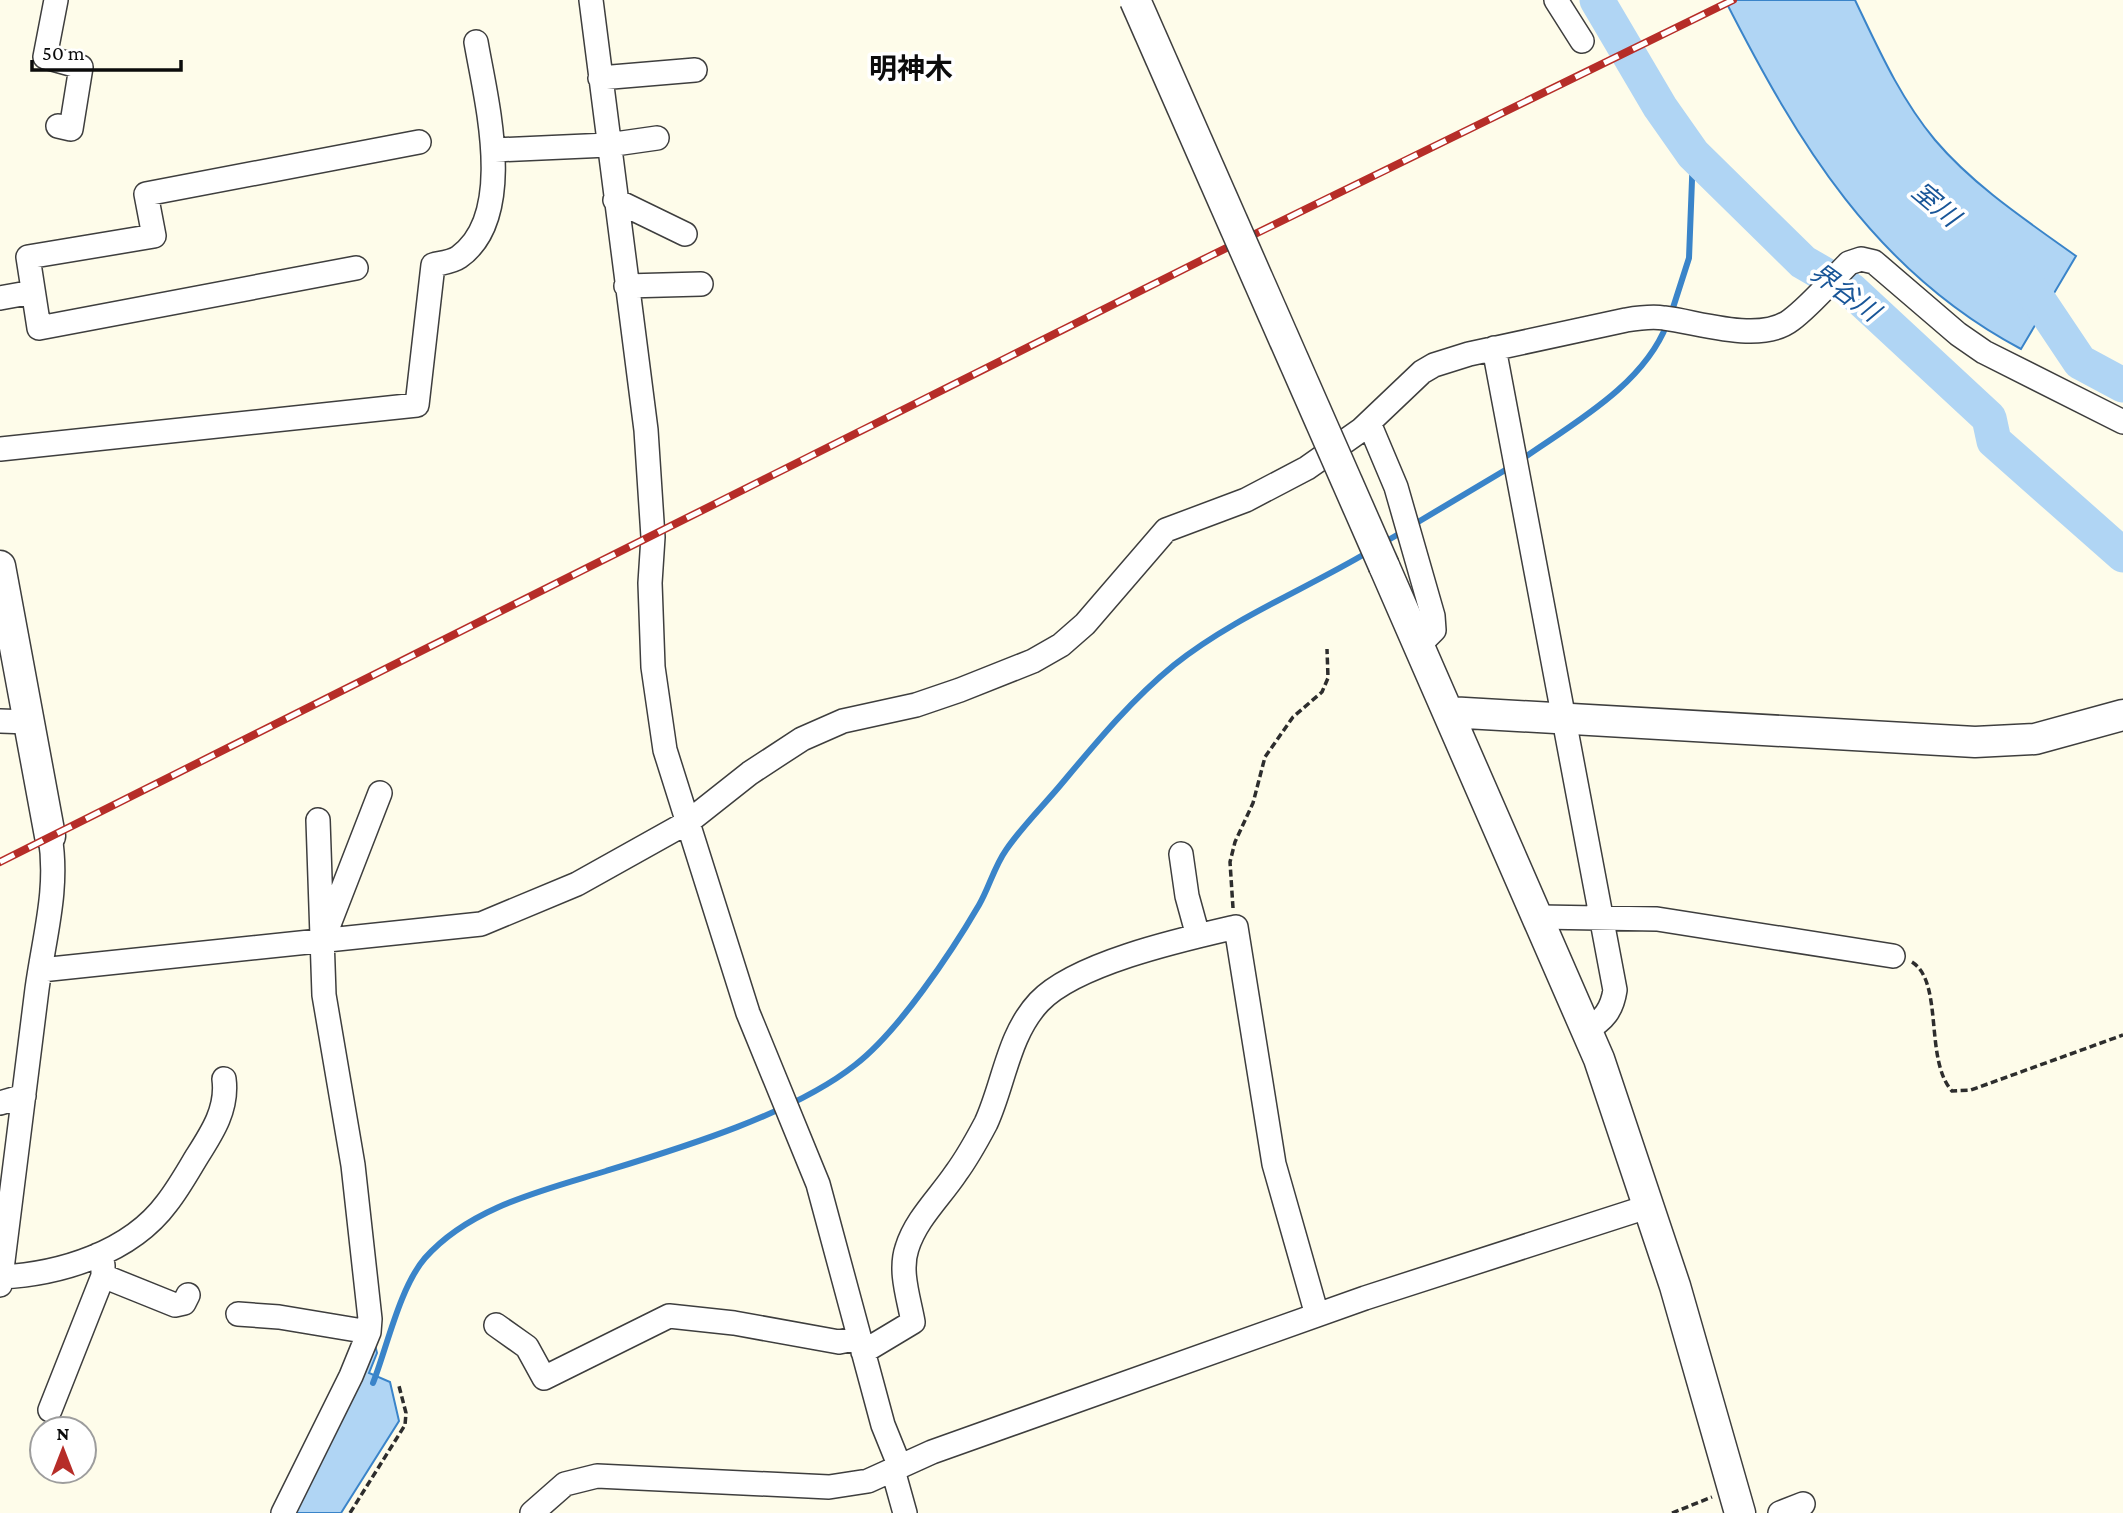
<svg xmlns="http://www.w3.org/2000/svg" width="2123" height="1513" viewBox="0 0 2123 1513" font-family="'Crimson Pro','Noto Sans JP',serif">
  <rect width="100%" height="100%" fill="#fefcea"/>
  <path fill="#b0d5f4" stroke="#3a84c9" stroke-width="2" d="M 1725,0 L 1855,0 C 1878,48 1900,98 1935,140 C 1974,186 2027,221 2076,256 L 2021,349 C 1874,271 1798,143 1725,0 Z
    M 375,1345 L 377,1353 L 369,1373 L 390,1382 L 399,1421 L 341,1513 L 293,1513 Z"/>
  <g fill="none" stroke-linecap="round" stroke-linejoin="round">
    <path stroke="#3a84c9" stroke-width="6" d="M 1671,314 L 1689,258 L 1693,154
      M 1521,460 C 1572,424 1643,386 1667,324
      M 1413,525 L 1512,466
      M 1383,543 L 1404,531
      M 373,1383 C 387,1347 400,1287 425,1258 C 470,1207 544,1190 606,1171 C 681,1148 793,1114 855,1065 C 898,1032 951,953 979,905 C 989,888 994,867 1006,850 C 1021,828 1041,808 1058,788 C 1095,744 1130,701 1174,665 C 1233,618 1304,590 1368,552"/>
    <path stroke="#b0d5f4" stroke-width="35" d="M 1597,0 L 1660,107 L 1693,154 L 1803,262 L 1851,290 L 1989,418 L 1994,441 L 2123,555
      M 2015,271 L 2025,280 L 2080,362 L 2123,385"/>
    <g stroke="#3e3e3e" stroke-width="26">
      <path id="minor" d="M 56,0 L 45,57 L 81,67 L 71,129 L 58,126
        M 591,0 L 646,430 L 653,537 L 650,583 L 653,667 L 665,750 L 748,1013 L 818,1184 L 883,1425 L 900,1467
        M 1556,0 L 1582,41
        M 600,78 L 695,70
        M 495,150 L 608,145 L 657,138
        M 615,200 L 685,234
        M 356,268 L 39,328 L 28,257 L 154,236 L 146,194 L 419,142
        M 626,286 L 701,284
        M 0,298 L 33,292
        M 1494,348 L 1615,990 C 1612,1010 1604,1020 1586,1030
        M 1369,423 L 1396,487 L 1433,616 L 1434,630 L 1419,645
        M 0,449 L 417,405 L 433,265 C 441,263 452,262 459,257 C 517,216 486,100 476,42
        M 0,721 L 29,722
        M 1181,854 L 1187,896 L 1198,936
        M 1540,917 L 1657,919 L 1893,956
        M 326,932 L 380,793
        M 41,970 L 481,924 L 577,884 L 688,822 L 750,773 L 802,739 L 843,721 L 916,705 L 960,690 L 1033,661 L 1061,645 L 1085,624 L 1166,530 L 1246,500 L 1307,468 L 1361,430 L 1422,372 L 1434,365 L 1469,354 L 1626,320 C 1638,318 1651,316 1664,318 C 1699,322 1760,344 1791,320 C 1812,304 1830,282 1849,263 L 1861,259 L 1874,262 L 1958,334 L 1984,352 L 2123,422
        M 0,1103 L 24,1096
        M 103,1276 L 175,1305 L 184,1303 L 188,1295
        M 1,1277 C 60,1274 130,1253 167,1203 C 178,1189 187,1173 196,1158 C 212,1133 228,1109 224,1079
        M 0,1285 C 12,1186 25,1088 37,989 C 44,937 59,889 50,836
        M 238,1314 L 279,1317 L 369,1332
        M 496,1325 L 527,1347 L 544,1378 L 669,1316 L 734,1323 L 839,1342 L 859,1338
        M 863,1352 L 913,1322 C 909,1299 899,1271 907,1248 C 916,1219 940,1197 956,1173 C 967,1158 977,1140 986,1123 C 1004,1084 1008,1035 1039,1002 C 1076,963 1184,939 1236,927 L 1274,1164 L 1317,1315
        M 50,1410 L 103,1276 L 103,1265 L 98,1255
        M 893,1470 L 905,1513
        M 283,1513 L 351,1376 L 369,1332 L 370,1319 L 353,1165 L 324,995 L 318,820
        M 532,1513 L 565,1484 L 597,1476 L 829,1487 L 868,1481 L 932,1452 L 1365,1298 L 1650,1206
        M 1780,1513 L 1803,1504"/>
    </g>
    <g stroke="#3e3e3e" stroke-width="33">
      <path id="tertiary" d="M 0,566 L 50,836
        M 1384,566 L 1599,1059 L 1675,1286 L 1740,1513
        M 1448,712 L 1975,742 L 2035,739 L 2123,715"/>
    </g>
    <path stroke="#2d2d2d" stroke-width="3.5" stroke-dasharray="7 3.5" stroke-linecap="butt" d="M 1233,908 L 1230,862 L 1235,842 L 1253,803 L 1265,757 L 1293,717 L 1322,692 L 1328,678 L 1327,649
      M 1912,962 C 1944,982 1924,1060 1952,1091 L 1971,1090 L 2123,1035
      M 350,1513 L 405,1425 L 406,1413 L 399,1386
      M 1672,1513 L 1712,1497"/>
    <use href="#minor" stroke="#fff" stroke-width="23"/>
    <use href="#tertiary" stroke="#fff" stroke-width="30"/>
    <g stroke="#b62d28" stroke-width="8">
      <path id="rail" d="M 0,862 L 1208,257 L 1733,0"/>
    </g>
    <use href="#rail" stroke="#fff" stroke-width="5" stroke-dasharray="16" stroke-linecap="butt"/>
    <g stroke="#3e3e3e" stroke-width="33" stroke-linecap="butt">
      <path id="tertiary-bridge" d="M 1135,0 L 1384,566"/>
    </g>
    <use href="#tertiary-bridge" stroke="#fff" stroke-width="30"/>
  </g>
  <g text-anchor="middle" stroke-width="7" stroke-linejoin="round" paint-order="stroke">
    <g font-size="26" font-style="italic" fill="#195698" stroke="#fff">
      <text transform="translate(1936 204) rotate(40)" y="9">室川</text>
      <text transform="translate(1845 292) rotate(36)" y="9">界谷川</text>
    </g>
    <g font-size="28" font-weight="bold" fill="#0b0b0b" stroke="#fff">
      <text x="911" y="78">明神木</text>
    </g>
  </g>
  <g transform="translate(63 1450)"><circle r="33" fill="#ffffff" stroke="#9d9d9d" stroke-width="2"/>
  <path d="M0-5L12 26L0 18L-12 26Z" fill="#b62d28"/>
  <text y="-10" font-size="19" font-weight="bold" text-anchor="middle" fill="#0b0b0b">N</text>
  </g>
  <path d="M32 60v10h149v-10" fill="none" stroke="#0b0b0b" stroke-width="3.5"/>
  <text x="42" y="60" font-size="21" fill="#0b0b0b" stroke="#ffffff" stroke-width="5" paint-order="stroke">50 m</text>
</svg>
